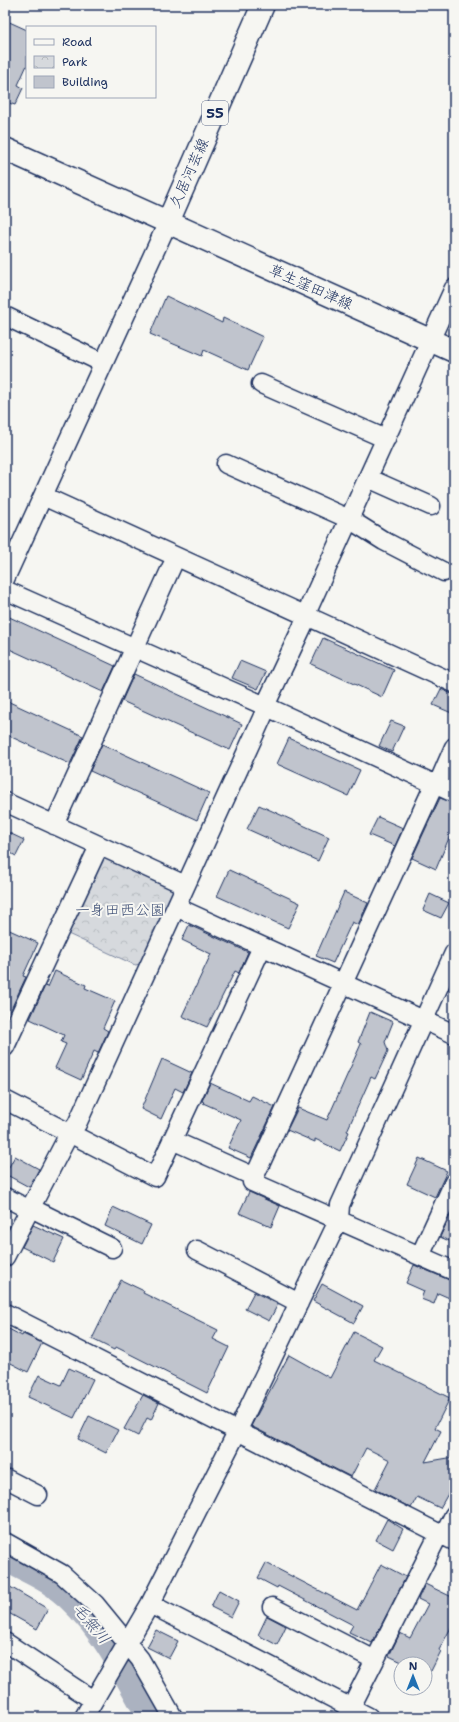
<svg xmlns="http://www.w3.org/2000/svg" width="459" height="1722" viewBox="0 0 459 1722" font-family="'Shantell Sans','Klee One',sans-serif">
  <defs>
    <pattern id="park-crowns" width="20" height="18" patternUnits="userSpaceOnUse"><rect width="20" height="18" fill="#d6d9dd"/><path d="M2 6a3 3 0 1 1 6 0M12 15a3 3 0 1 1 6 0" fill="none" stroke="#b7bbc0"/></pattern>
  </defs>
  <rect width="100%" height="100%" fill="#f6f6f2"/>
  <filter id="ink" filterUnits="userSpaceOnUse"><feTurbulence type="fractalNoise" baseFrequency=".025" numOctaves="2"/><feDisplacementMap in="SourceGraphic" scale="8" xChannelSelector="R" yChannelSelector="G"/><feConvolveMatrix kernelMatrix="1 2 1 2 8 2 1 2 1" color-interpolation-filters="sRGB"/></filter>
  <g filter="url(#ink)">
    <path fill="url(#park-crowns)" stroke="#78849e" d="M 104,856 L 171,887 L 174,893 L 141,964 L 135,965 L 68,934 L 66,927 Z"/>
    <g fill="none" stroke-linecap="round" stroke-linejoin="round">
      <path stroke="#abb2c0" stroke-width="30" d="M 5,1556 C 21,1565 41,1573 56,1584 C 101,1618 125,1669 152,1717"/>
    </g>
    <path fill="#c0c4cd" stroke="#1b2f5e" d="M 5,20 L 27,30 L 27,65 L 18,85 L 23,88 L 15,105 L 9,103 L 5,112 Z
      M 166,296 L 222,323 L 223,318 L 263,337 L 248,370 L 204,350 L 202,356 L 150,334 Z
      M 5,615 L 115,666 L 103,692 L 5,647 Z
      M 323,638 L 394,670 L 382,697 L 311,664 Z
      M 240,661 L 266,672 L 258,689 L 232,678 Z
      M 134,674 L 242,724 L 230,750 L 122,701 Z
      M 441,689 L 454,695 L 454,714 L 433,705 Z
      M 5,700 L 83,736 L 70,764 L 5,734 Z
      M 391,721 L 404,726 L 392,752 L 379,746 Z
      M 289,738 L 360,770 L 348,796 L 277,764 Z
      M 102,744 L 209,793 L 197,820 L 90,771 Z
      M 440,798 L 454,803 L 454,826 L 436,869 L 412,858 Z
      M 259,805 L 329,837 L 318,861 L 247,829 Z
      M 378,817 L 403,828 L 395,846 L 369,835 Z
      M 5,831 L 24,840 L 16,856 L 5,850 Z
      M 229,870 L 300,903 L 288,928 L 217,896 Z
      M 344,892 L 368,903 L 358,925 L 352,922 L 333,963 L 316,956 Z
      M 430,894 L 449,903 L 441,918 L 423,910 Z
      M 189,925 L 248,952 L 239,973 L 235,971 L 207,1027 L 182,1016 L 211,954 L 182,940 Z
      M 5,928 L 38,943 L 23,976 L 26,977 L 5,1022 Z
      M 55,971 L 86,985 L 85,988 L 115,1001 L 103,1028 L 108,1031 L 98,1053 L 94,1051 L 81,1080 L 55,1068 L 66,1044 L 61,1042 L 64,1035 L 30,1019 L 45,986 L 48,987 Z
      M 370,1012 L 393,1022 L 385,1042 L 388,1051 L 375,1079 L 371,1077 L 347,1131 L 349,1132 L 340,1151 L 315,1139 L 315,1142 L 287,1130 L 298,1108 L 327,1120 L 361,1044 L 358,1042 Z
      M 162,1059 L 192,1073 L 183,1092 L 175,1088 L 161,1119 L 141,1109 Z
      M 210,1083 L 249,1101 L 252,1096 L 275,1107 L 251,1158 L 228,1148 L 241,1120 L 203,1103 L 204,1102 L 202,1101 Z
      M 15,1156 L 39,1169 L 29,1187 L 5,1174 Z
      M 419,1158 L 447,1171 L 435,1197 L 407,1184 Z
      M 249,1192 L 280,1206 L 271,1227 L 239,1213 Z
      M 113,1207 L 151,1225 L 142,1244 L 105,1226 Z
      M 454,1207 L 454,1243 L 440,1237 Z
      M 33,1225 L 64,1239 L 53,1262 L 22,1247 Z
      M 414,1265 L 454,1282 L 454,1300 L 438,1293 L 434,1304 L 421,1299 L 424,1291 L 406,1283 Z
      M 121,1280 L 144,1291 L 143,1293 L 218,1330 L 213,1339 L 229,1347 L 207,1393 L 116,1347 L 114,1350 L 92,1339 Z
      M 322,1284 L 363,1306 L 354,1323 L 313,1301 Z
      M 254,1292 L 278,1304 L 269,1321 L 245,1309 Z
      M 5,1327 L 22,1336 L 23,1334 L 42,1343 L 28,1372 L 5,1360 Z
      M 354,1332 L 382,1346 L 374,1360 L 450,1398 L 435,1428 L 441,1431 L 425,1462 L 454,1457 L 454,1483 L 440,1508 L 417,1497 L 411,1508 L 375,1489 L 390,1460 L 366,1448 L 351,1477 L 251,1426 L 289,1355 L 330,1378 Z
      M 69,1368 L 93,1379 L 74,1418 L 28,1397 L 39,1375 L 61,1385 Z
      M 143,1395 L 159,1403 L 151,1420 L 147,1418 L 138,1436 L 124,1429 Z
      M 89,1416 L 118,1430 L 106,1453 L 78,1439 Z
      M 387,1519 L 403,1529 L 393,1549 L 376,1540 Z
      M 266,1563 L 357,1610 L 381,1564 L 406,1577 L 372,1643 L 349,1632 L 353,1625 L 278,1586 L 277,1588 L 258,1578 Z
      M 5,1584 L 48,1609 L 37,1629 L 5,1611 Z
      M 425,1584 L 454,1598 L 454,1622 L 439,1650 L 441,1651 L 431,1671 L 425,1668 L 425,1664 L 406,1664 L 389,1656 L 400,1633 L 410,1638 L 428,1604 L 418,1599 Z
      M 219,1590 L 239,1601 L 231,1617 L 211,1607 Z
      M 267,1616 L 286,1626 L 277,1645 L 258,1635 Z
      M 156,1630 L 178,1641 L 169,1658 L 147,1647 Z"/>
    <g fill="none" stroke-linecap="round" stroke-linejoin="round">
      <g stroke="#1b2f5e" stroke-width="21">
        <path id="minor" d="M 5,316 L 103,363
          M 261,384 L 386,439
          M 226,464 L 349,519 L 384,541 L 444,572
          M 368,478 L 431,506
          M 43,496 L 454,683
          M 5,579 L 168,222
          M 5,590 L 265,706 L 454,793
          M 305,616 L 454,288
          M 265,706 L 307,617
          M 434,785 L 252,1182 L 454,1271
          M 437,786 L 454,747
          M 5,802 L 185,885
          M 54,825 L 176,557
          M 176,907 L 454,1034
          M 5,1047 L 99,846
          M 5,1100 L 155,1177 L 262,947
          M 172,1140 L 255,1177
          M 5,1197 L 30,1210
          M 31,1208 L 112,1248
          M 197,1250 L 299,1303
          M 420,1256 L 454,1182
          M 5,1257 L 69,1134 L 77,1124 L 267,707
          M 5,1313 L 454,1541
          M 5,1478 L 38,1495
          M 444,1535 L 454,1515
          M 5,1542 L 62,1574 L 95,1604 L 140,1659 L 173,1717
          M 150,1604 L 369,1717
          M 272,1607 L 375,1660
          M 5,1642 L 93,1700
          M 84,1717 L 150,1604 L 237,1432 L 339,1219 L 340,1205 L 454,953
          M 346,1717 L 439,1534"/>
      </g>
      <g stroke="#1b2f5e" stroke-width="25">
        <path id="major" d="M 5,149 L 454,351
          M 168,222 L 263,5"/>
      </g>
      <use href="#minor" stroke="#f6f6f2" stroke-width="18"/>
      <use href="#major" stroke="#f6f6f2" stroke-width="22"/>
    </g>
  </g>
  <g text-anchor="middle" stroke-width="4" stroke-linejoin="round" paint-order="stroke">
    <rect fill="#f6f6f2" stroke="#5d6b8a" stroke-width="1" x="202" y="101" width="26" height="24" rx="3"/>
    <g font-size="14" font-weight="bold" fill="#1b2f5e">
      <text x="215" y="118">55</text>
    </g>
    <g font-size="15" fill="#1b2f5e" stroke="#f6f6f2">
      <text transform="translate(189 173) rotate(-66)" y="5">久居河芸線</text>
      <text transform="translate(311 287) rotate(24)" y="5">草生窪田津線</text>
    </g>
    <g font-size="15" fill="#405177" stroke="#f6f6f2">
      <text x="120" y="915">一身田西公園</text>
    </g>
    <g font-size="16" font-style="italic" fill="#46567b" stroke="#f6f6f2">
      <text transform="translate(92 1623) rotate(50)" y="6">毛無川</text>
    </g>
  </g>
  <rect width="459" height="1722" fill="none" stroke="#f6f6f2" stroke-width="20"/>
  <rect x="10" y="10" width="439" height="1702" fill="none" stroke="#1b2f5e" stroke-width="1.5" filter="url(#ink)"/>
  <rect x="26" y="26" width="130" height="72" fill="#f6f6f2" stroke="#9ea6b7"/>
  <rect x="34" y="39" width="20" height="6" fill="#f6f6f2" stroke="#9ea6b7"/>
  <text x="62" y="46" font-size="12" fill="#1b2f5e">Road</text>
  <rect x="34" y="56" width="20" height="12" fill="url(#park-crowns)" stroke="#9ea6b7"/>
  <text x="62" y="66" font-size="12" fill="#1b2f5e">Park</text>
  <rect x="34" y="76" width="20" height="12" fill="#c0c4cd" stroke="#9ea6b7"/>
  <text x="62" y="86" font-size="12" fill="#1b2f5e">Building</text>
  <g transform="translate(413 1676)"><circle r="19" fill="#f6f6f2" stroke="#9ea6b7"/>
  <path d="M0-3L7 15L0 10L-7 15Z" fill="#1f6fb2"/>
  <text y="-6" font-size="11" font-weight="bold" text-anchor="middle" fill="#1b2f5e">N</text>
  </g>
</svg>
